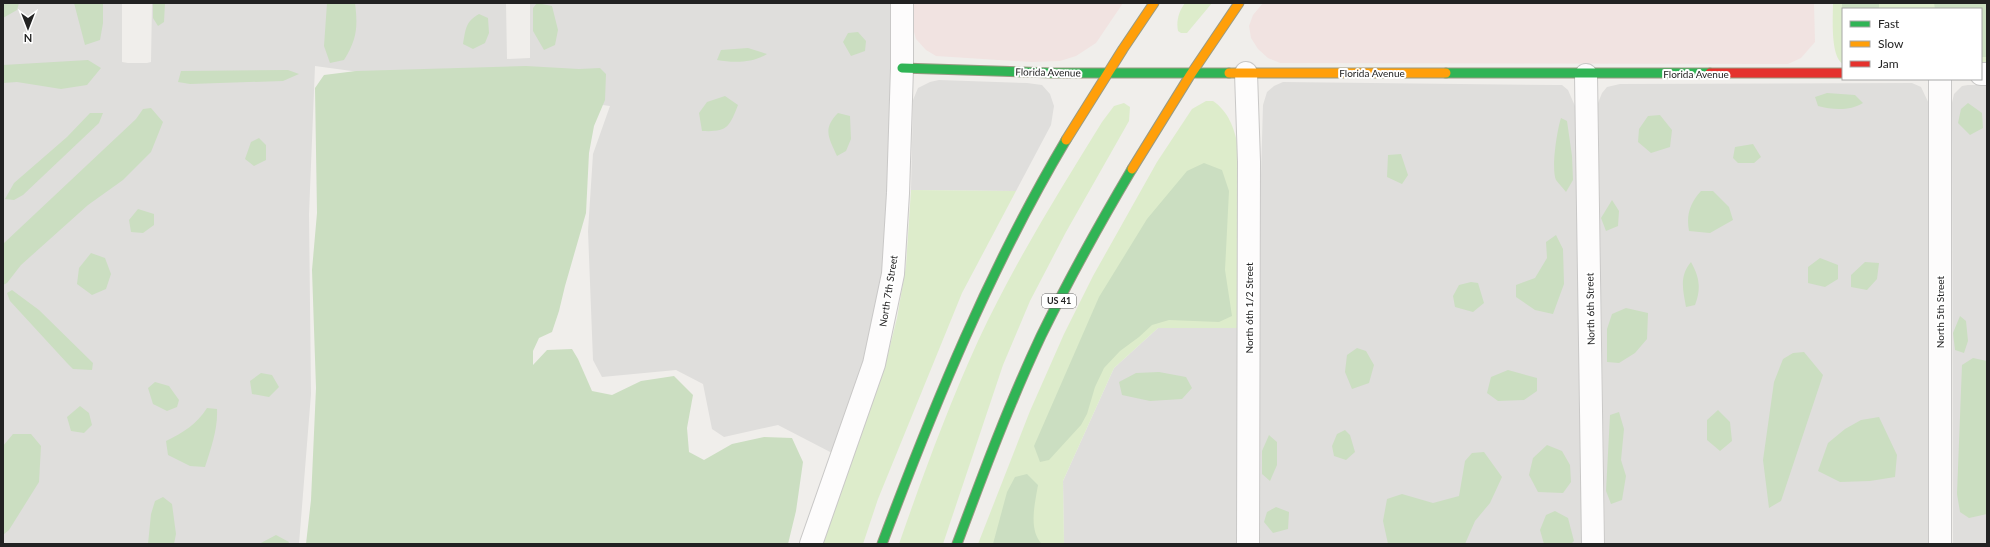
<svg xmlns="http://www.w3.org/2000/svg" width="1990" height="547" viewBox="0 0 1990 547" font-family="Lato,sans-serif">
  <rect width="100%" height="100%" fill="#f0eeeb"/>
  <path fill="#dfdedc" d="M 3,3 L 122,3 L 122,62 L 128,63 L 147,63 L 151,62 L 152,3 L 506,3 L 507,59 L 530,58 L 530,3 L 891,3 L 891,195 L 885,270 L 866,362 L 834,454 L 778,425 L 724,437 L 712,429 L 703,384 L 676,370 L 602,377 L 593,360 L 588,231 L 593,154 L 610,106 L 315,66 L 309,214 L 311,394 L 299,544 L 3,544 Z
    M 939,80 L 1027,83 L 1042,85 L 1050,94 L 1054,106 L 1051,125 L 1016,191 L 911,190 L 913,100 L 918,88 L 930,82 Z
    M 1283,82 L 1555,85 L 1562,85 L 1568,90 L 1578,113 L 1584,544 L 1259,544 L 1261,175 L 1263,105 L 1267,92 L 1274,86 Z
    M 1912,83 L 1921,87 L 1931,108 L 1930,544 L 1605,544 L 1598,103 L 1602,93 L 1607,87 L 1620,84 Z
    M 1968,85 L 1987,85 L 1987,544 L 1953,544 L 1952,103 L 1954,94 L 1962,86 Z
    M 1158,328 L 1238,328 L 1237,544 L 1064,544 L 1063,481 L 1114,368 Z"/>
  <path fill="#f1e3e1" d="M 912,3 L 1123,3 L 1096,43 L 1076,56 L 1060,61 L 1032,62 L 936,56 L 926,50 L 916,39 L 912,25 Z
    M 1263,3 L 1814,3 L 1815,42 L 1801,58 L 1788,64 L 1280,63 L 1268,58 L 1258,49 L 1251,38 L 1249,26 L 1253,15 Z"/>
  <path fill="#ddeccb" d="M 1185,3 L 1212,3 L 1187,33 L 1181,33 L 1178,31 C 1176,21 1179,11 1185,3 Z
    M 1833,3 L 1987,3 L 1987,65 L 1981,65 L 1981,9 L 1843,9 L 1843,64 C 1830,56 1833,17 1833,3 Z
    M 1206,101 L 1213,101 C 1229,112 1234,128 1238,146 L 1238,328 L 1158,328 L 1114,368 L 1063,481 L 1064,544 L 978,544 L 1030,411 L 1064,334 L 1093,276 L 1157,162 L 1192,109 Z
    M 1124,103 L 1130,107 L 1129,121 L 1066,232 L 1030,301 L 1003,365 L 943,544 L 899,544 C 923,475 948,407 978,341 C 1014,264 1058,193 1102,122 L 1114,106 Z
    M 911,190 L 1016,191 L 962,293 L 878,499 L 863,544 L 823,544 L 884,370 L 897,318 L 906,266 Z"/>
  <path fill="#cbdec1" d="M 3,3 L 19,3 L 17,10 L 3,18 Z
    M 74,3 L 103,3 L 103,23 L 100,40 L 85,45 Z
    M 153,3 L 165,3 L 164,22 L 158,26 L 153,18 Z
    M 327,3 L 355,3 C 358,27 357,39 344,60 L 330,63 L 324,46 Z
    M 537,3 L 552,6 L 558,30 L 555,45 L 544,50 L 533,31 L 533,8 Z
    M 1842,3 L 1879,3 L 1879,9 L 1843,9 L 1843,53 Z
    M 1934,3 L 1987,3 L 1987,57 L 1981,57 L 1981,9 L 1935,9 Z
    M 479,14 L 488,18 L 489,33 L 485,43 L 473,49 L 463,44 C 466,29 465,22 479,14 Z
    M 858,32 L 866,41 L 865,51 L 851,56 L 843,42 L 848,33 Z
    M 748,48 L 767,54 C 752,63 734,63 717,60 L 721,50 Z
    M 88,60 L 101,68 L 87,85 L 61,89 L 17,82 L 3,83 L 3,65 Z
    M 526,66 L 579,69 L 600,68 L 606,74 L 605,100 L 594,126 L 589,153 L 586,213 L 565,286 L 559,311 L 552,332 L 539,338 L 533,351 L 533,365 L 547,350 L 572,349 L 578,359 L 592,391 L 612,395 L 641,381 L 674,376 L 693,395 L 687,428 L 689,452 L 704,460 L 732,444 L 764,437 L 792,438 L 803,462 L 796,511 L 788,544 L 306,544 L 311,500 L 316,388 L 312,270 L 317,213 L 315,88 L 324,75 L 356,71 Z
    M 288,70 L 299,74 L 283,81 L 190,84 L 178,82 L 181,71 Z
    M 1827,93 L 1855,95 L 1863,103 C 1850,111 1833,110 1818,106 L 1815,97 Z
    M 725,96 L 738,105 C 729,128 727,132 702,131 L 699,113 L 707,102 Z
    M 1968,103 L 1982,113 L 1983,128 L 1970,135 L 1958,123 L 1961,109 Z
    M 151,108 L 163,122 L 151,152 L 123,180 L 88,205 L 21,265 L 7,283 L 3,285 L 3,244 L 136,119 L 143,109 Z
    M 90,113 L 103,113 L 99,123 L 23,195 L 14,200 L 5,199 L 14,183 L 67,137 Z
    M 838,113 L 850,116 L 851,139 L 846,151 L 837,156 C 829,138 822,129 838,113 Z
    M 1660,115 L 1672,130 L 1670,147 L 1651,153 L 1638,142 L 1639,129 L 1648,116 Z
    M 1561,118 L 1567,121 L 1572,156 L 1573,180 L 1566,192 C 1563,188 1559,184 1556,180 C 1551,169 1557,130 1561,118 Z
    M 259,138 L 266,145 L 266,160 L 254,166 L 245,159 L 251,142 Z
    M 1753,144 L 1761,157 L 1754,163 L 1738,163 L 1733,158 L 1735,147 Z
    M 1401,154 L 1408,175 L 1402,184 L 1387,177 L 1388,155 Z
    M 1204,163 L 1222,170 L 1229,191 L 1225,270 L 1232,316 L 1219,322 L 1169,320 L 1152,325 L 1139,337 L 1120,351 L 1104,368 L 1095,387 L 1087,414 L 1081,425 L 1049,460 L 1040,462 L 1034,446 L 1099,297 L 1147,219 L 1187,171 Z
    M 1701,191 L 1713,191 L 1729,207 L 1733,220 L 1710,233 L 1689,231 C 1686,215 1690,203 1701,191 Z
    M 1612,200 L 1619,211 L 1618,226 L 1606,231 L 1601,218 Z
    M 138,209 L 154,214 L 154,225 L 143,233 L 131,232 L 129,220 Z
    M 1556,235 L 1563,249 L 1564,284 L 1553,314 L 1535,310 L 1516,297 L 1516,285 L 1535,278 L 1547,258 L 1546,242 Z
    M 91,253 L 105,258 L 111,274 L 106,289 L 92,295 L 77,284 L 79,268 Z
    M 1820,258 L 1838,265 L 1838,279 L 1825,287 L 1808,283 L 1808,267 Z
    M 1691,262 C 1700,278 1701,289 1695,305 L 1686,307 C 1683,290 1679,276 1691,262 Z
    M 1865,262 L 1879,263 L 1877,279 L 1867,290 L 1851,287 L 1851,275 Z
    M 1471,282 L 1478,283 L 1484,303 L 1473,312 L 1455,307 L 1453,296 L 1459,285 Z
    M 12,290 L 39,310 L 93,363 L 92,370 L 73,369 L 67,363 L 10,301 L 7,293 Z
    M 1626,308 L 1648,313 L 1647,339 L 1635,353 L 1619,363 L 1607,362 L 1607,329 L 1612,314 Z
    M 1960,316 L 1966,321 L 1968,341 L 1964,353 L 1955,350 L 1953,333 Z
    M 1357,348 L 1366,351 L 1374,365 L 1369,383 L 1352,389 L 1345,372 L 1347,355 Z
    M 1804,352 L 1823,375 L 1781,501 L 1769,508 L 1763,460 L 1774,382 L 1783,359 L 1793,353 Z
    M 1973,358 L 1987,361 L 1987,514 L 1969,518 L 1960,512 L 1957,494 L 1962,365 Z
    M 1508,370 L 1537,378 L 1537,391 L 1524,400 L 1498,401 L 1487,393 L 1491,377 Z
    M 1159,372 L 1186,377 L 1192,388 L 1182,399 L 1150,401 L 1122,395 L 1119,382 L 1136,373 Z
    M 261,373 L 272,375 L 279,387 L 269,397 L 252,394 L 250,381 Z
    M 155,382 L 169,386 L 179,400 L 177,407 L 167,411 L 153,404 L 148,388 Z
    M 80,406 L 89,413 L 92,425 L 84,433 L 71,431 L 67,417 Z
    M 207,408 L 217,409 C 218,429 211,448 205,467 L 190,466 L 168,455 L 166,441 C 184,432 196,425 207,408 Z
    M 1718,410 L 1730,422 L 1732,441 L 1720,451 L 1707,440 L 1707,420 Z
    M 1619,412 L 1624,429 L 1621,460 L 1626,476 L 1622,500 L 1611,504 L 1606,491 L 1610,415 Z
    M 1879,417 L 1897,455 L 1895,477 L 1870,481 L 1840,482 L 1818,471 L 1828,443 L 1845,429 L 1861,420 Z
    M 1345,430 L 1350,435 L 1355,452 L 1346,460 L 1334,456 L 1332,446 L 1337,434 Z
    M 13,434 L 31,434 L 41,446 L 39,482 L 9,530 L 3,535 L 3,446 Z
    M 1269,435 L 1277,442 L 1277,465 L 1270,481 L 1262,474 L 1262,451 Z
    M 1547,445 L 1562,451 L 1570,465 L 1571,482 L 1563,493 L 1538,492 L 1529,475 L 1533,458 Z
    M 1484,452 L 1502,477 L 1490,503 L 1475,521 L 1465,544 L 1388,544 L 1383,521 L 1387,499 L 1402,494 L 1433,503 L 1459,496 L 1465,461 L 1472,453 Z
    M 1027,474 L 1038,485 C 1035,503 1028,530 1042,544 L 993,544 L 1007,492 L 1015,477 Z
    M 163,497 L 172,504 L 176,534 L 174,544 L 148,544 L 151,514 L 155,501 Z
    M 1276,507 L 1289,512 L 1288,529 L 1273,533 L 1264,522 L 1267,512 Z
    M 1555,511 L 1568,518 L 1574,541 L 1571,544 L 1544,544 L 1540,530 L 1546,515 Z
    M 276,535 L 289,542 L 288,544 L 259,544 Z"/>
  <g fill="none" stroke-linecap="round" stroke-linejoin="round">
    <g stroke="#c9c8c7" stroke-width="24">
      <path id="street" d="M 1246,73 L 1249,162 L 1248,544
        M 1981,74 L 1987,74
        M 1586,75 L 1593,544
        M 811,544 L 874,364 L 893,274 L 898,193 L 902,68 L 902,3
        M 1940,544 L 1940,79"/>
    </g>
    <g stroke="#999a82" stroke-width="11">
      <path id="fast" d="M 902,68 L 1052,73 L 1229,73
        M 1446,73 L 1710,73
        M 882,544 C 934,405 990,268 1066,140
        M 957,544 C 983,474 1009,404 1041,336 C 1069,279 1100,223 1132,169"/>
    </g>
    <g stroke="#999a82" stroke-width="11">
      <path id="slow" d="M 1229,73 L 1446,73
        M 1066,140 L 1123,49 L 1154,3
        M 1132,169 L 1189,77 L 1239,3"/>
    </g>
    <g stroke="#999a82" stroke-width="11">
      <path id="jam" d="M 1710,73 L 1843,73"/>
    </g>
    <use href="#street" stroke="#fdfcfc" stroke-width="22"/>
    <use href="#fast" stroke="#30b455" stroke-width="9"/>
    <use href="#slow" stroke="#ff9f0a" stroke-width="9"/>
    <use href="#jam" stroke="#e5322d" stroke-width="9"/>
  </g>
  <g text-anchor="middle" stroke-width="4" stroke-linejoin="round" paint-order="stroke">
    <rect fill="#fff" stroke="#646464" stroke-width="1" x="1042" y="294" width="34" height="14" rx="3"/>
    <g font-size="9" font-weight="bold" fill="#222">
      <text x="1059" y="304">US 41</text>
    </g>
    <g font-size="10" fill="#222" stroke="#fff">
      <text transform="translate(1048 72) rotate(1)" y="4">Florida Avenue</text>
      <text x="1372" y="77">Florida Avenue</text>
      <text x="1696" y="78">Florida Avenue</text>
      <text transform="translate(888 291) rotate(-81)" y="4">North 7th Street</text>
      <text transform="translate(1249 308) rotate(-90)" y="4">North 6th 1/2 Street</text>
      <text transform="translate(1590 309) rotate(-91)" y="4">North 6th Street</text>
      <text transform="translate(1940 312) rotate(-90)" y="4">North 5th Street</text>
    </g>
  </g>
  <rect width="1990" height="547" fill="none" stroke="#222222" stroke-width="8"/>
  <rect x="1842" y="8" width="140" height="72" fill="#ffffff" stroke="#a7a7a7"/>
  <rect x="1850" y="21" width="20" height="6" fill="#30b455" stroke="#a7a7a7"/>
  <text x="1878" y="28" font-size="12" fill="#222222">Fast</text>
  <rect x="1850" y="41" width="20" height="6" fill="#ff9f0a" stroke="#a7a7a7"/>
  <text x="1878" y="48" font-size="12" fill="#222222">Slow</text>
  <rect x="1850" y="61" width="20" height="6" fill="#e5322d" stroke="#a7a7a7"/>
  <text x="1878" y="68" font-size="12" fill="#222222">Jam</text>
  <g transform="translate(28 28) rotate(180)" stroke="#ffffff" stroke-width="3" paint-order="stroke">
  <path d="M0-3L7 15L0 10L-7 15Z" fill="#222222"/>
  <text y="-6" font-size="11" font-weight="bold" text-anchor="middle" fill="#222222">N</text>
  </g>
</svg>
